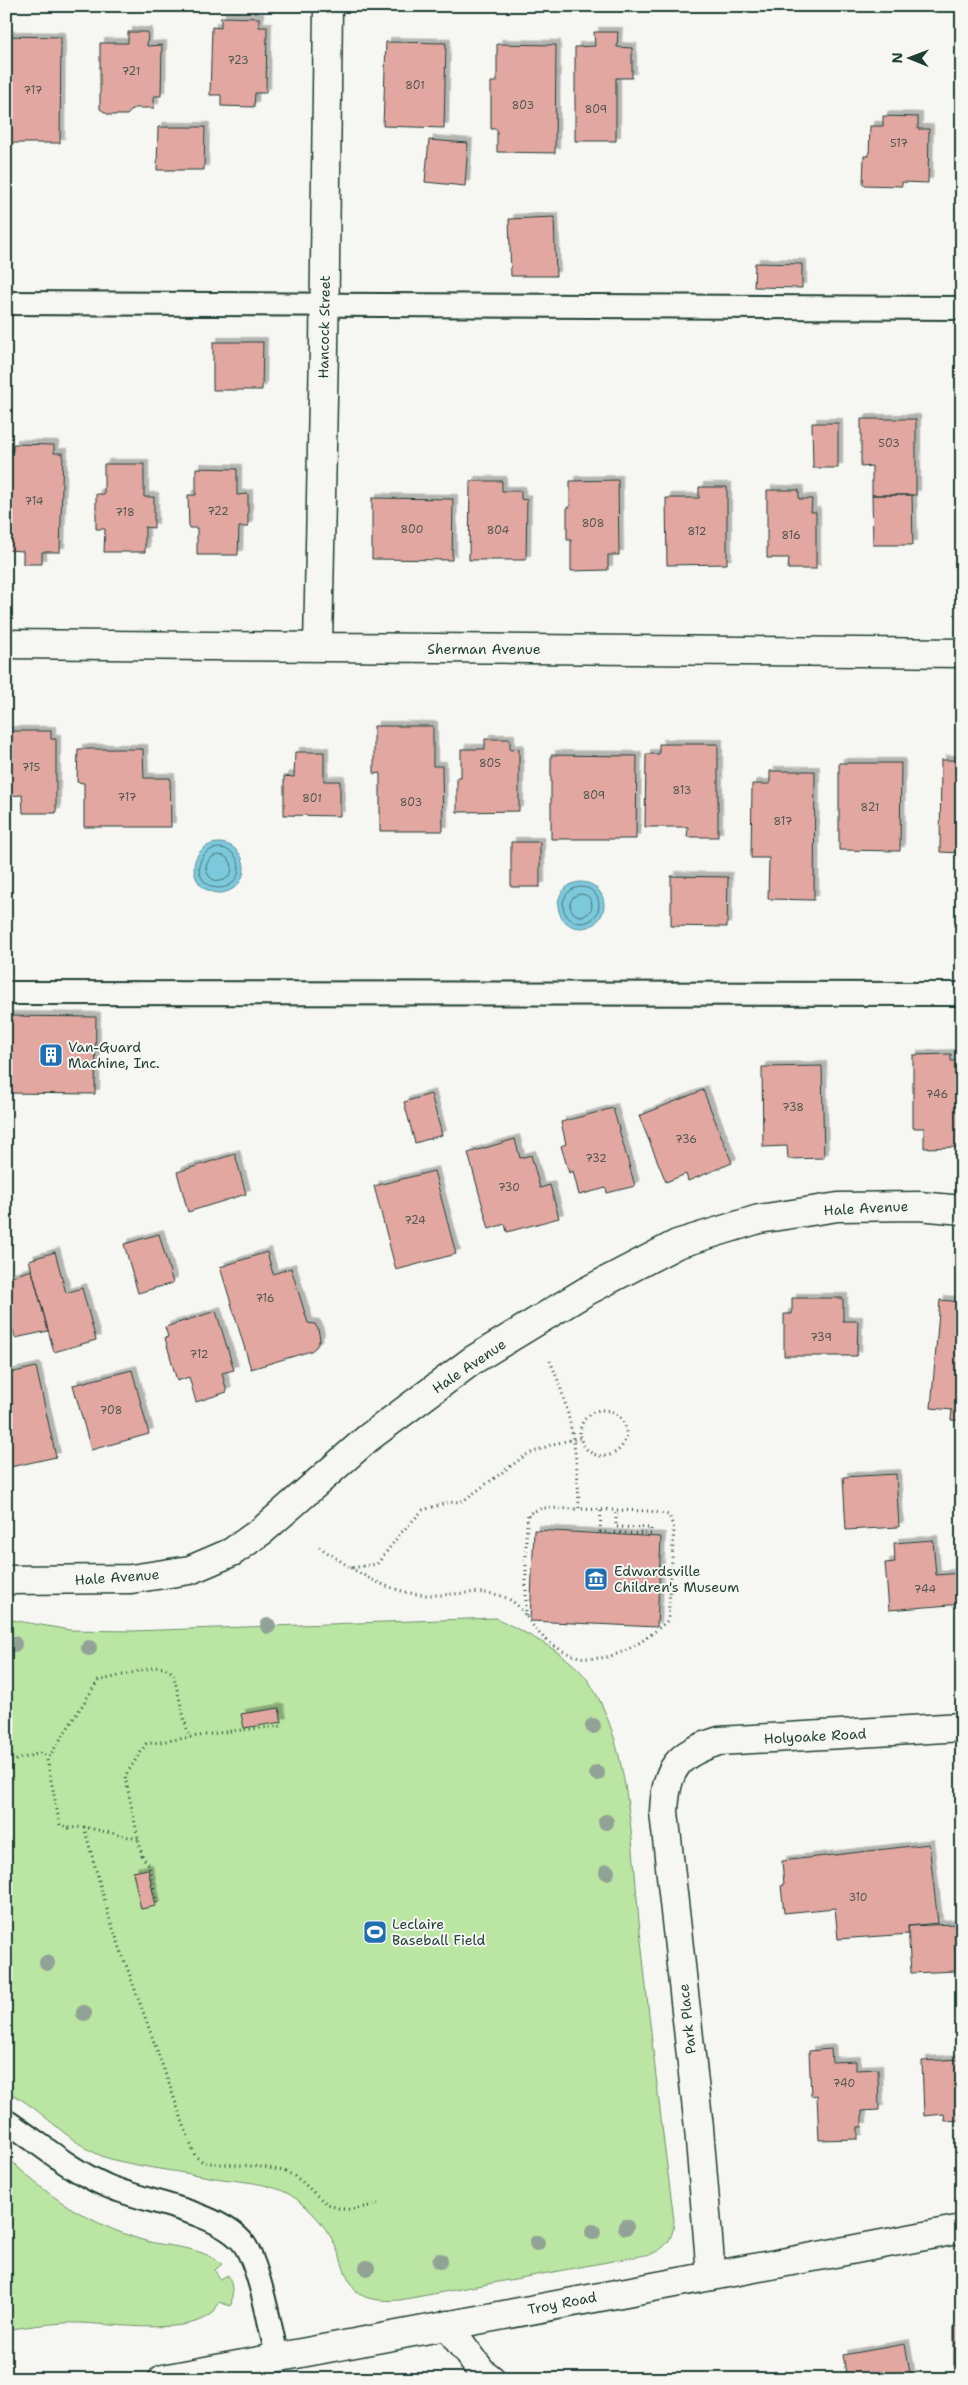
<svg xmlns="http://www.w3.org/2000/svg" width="968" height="2385" viewBox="0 0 968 2385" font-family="'Shantell Sans',sans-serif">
  <defs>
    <filter id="shadow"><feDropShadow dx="4.5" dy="-4.5" stdDeviation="0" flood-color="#0004"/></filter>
  </defs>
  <rect width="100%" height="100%" fill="#f6f6f2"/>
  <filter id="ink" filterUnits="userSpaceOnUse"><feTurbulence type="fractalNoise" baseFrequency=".02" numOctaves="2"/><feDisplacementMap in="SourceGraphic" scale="10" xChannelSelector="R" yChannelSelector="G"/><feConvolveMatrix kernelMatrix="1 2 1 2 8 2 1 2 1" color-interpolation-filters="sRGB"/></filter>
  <g filter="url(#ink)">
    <path fill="#bbe5a2" stroke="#6d916b" d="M 496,1618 C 526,1633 574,1656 591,1685 C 632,1750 632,1855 640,1931 C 650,2027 661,2124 674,2220 C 673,2238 668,2247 651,2254 L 400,2300 C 344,2304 352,2281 333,2241 C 324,2224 310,2209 295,2198 C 273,2182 241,2182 215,2178 C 181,2172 147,2168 114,2160 C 71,2149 45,2109 6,2091 L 6,1619 L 70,1630 L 133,1631 Z
      M 6,2155 C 43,2195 91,2224 142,2240 C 170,2248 198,2245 222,2264 L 215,2270 L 220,2279 L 228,2275 C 233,2285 233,2295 231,2306 L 218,2302 C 217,2306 215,2310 213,2313 C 185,2338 100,2321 64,2323 C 45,2324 25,2327 6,2330 Z"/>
    <path fill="#7dc9dc" stroke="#579199" d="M194 868a25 25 0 1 1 50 0a25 25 0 1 1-50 0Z
      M558 905a23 23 0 1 1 46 0a23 23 0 1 1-46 0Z"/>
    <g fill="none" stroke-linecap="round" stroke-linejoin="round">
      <path stroke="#457577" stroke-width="1" d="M199 868a20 20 0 1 1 40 0a20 20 0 1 1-40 0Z
        M206 868a13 13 0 1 1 26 0a13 13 0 1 1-26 0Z
        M563 905a18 18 0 1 1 36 0a18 18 0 1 1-36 0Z
        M570 905a11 11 0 1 1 22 0a11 11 0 1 1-22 0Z"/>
    </g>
    <path fill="#e2a7a1" stroke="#1f3d34" filter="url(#shadow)" d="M 221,17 L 259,18 L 259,27 L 267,27 L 266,93 L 255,93 L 254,107 L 221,106 L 221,95 L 210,95 L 212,27 L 221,28 Z
      M 128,32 L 148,32 L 147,46 L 162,45 L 161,96 L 154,96 L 154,108 L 134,108 L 127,115 L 109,115 L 100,109 L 100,43 L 128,43 Z
      M 594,32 L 618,32 L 617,47 L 632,48 L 632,78 L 616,78 L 616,141 L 575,141 L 575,47 L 595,46 Z
      M 6,36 L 61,37 L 60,143 L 6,143 Z
      M 386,42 L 446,43 L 444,128 L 383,126 Z
      M 497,44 L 556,45 L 555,153 L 497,152 L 497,129 L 491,129 L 491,82 L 497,82 Z
      M 883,116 L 918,117 L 918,129 L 929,129 L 928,183 L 902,182 L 902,186 L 863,185 L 864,156 L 869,156 L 870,126 L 883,126 Z
      M 158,127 L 205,127 L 204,170 L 157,170 Z
      M 429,140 L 468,143 L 465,186 L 425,182 Z
      M 554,217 L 556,276 L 511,276 L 509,219 Z
      M 755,263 L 802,264 L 802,288 L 754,287 Z
      M 213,342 L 263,342 L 262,390 L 213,390 Z
      M 861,419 L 916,419 L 916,495 L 872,495 L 872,466 L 861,467 Z
      M 812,423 L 838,423 L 838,468 L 813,468 Z
      M 13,444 L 54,445 L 54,453 L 63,453 L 60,552 L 42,552 L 42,564 L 23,564 L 23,551 L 6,550 L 6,451 L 13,451 Z
      M 104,464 L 144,464 L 144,497 L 154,497 L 154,528 L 145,527 L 145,552 L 104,552 L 105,529 L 96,529 L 96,494 L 104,494 Z
      M 196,468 L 237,469 L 237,495 L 248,494 L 248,527 L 239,527 L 238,555 L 197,555 L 197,528 L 189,528 L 188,495 L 196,495 Z
      M 618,480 L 619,555 L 608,555 L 608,570 L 571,571 L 571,540 L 567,540 L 567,507 L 570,507 L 570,481 Z
      M 470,481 L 502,481 L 502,491 L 521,491 L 521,499 L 527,500 L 526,560 L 469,560 Z
      M 699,487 L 727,487 L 727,564 L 667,565 L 666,498 L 699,498 Z
      M 767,490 L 799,490 L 799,499 L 812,499 L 811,512 L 816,512 L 816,569 L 788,569 L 789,558 L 767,558 Z
      M 872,495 L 912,495 L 913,545 L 873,545 Z
      M 372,498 L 453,499 L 452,560 L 372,559 Z
      M 374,726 L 433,726 L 433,766 L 442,766 L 443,831 L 380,831 L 380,773 L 374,774 Z
      M 6,731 L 51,731 L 51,739 L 56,739 L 56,813 L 23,813 L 22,795 L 6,796 Z
      M 485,739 L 510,739 L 510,750 L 519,749 L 519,811 L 457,812 L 457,777 L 461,777 L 461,749 L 485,749 Z
      M 659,744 L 718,744 L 718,837 L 687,837 L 688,827 L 645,827 L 646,754 L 659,754 Z
      M 78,749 L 143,749 L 144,778 L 170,778 L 171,827 L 84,827 L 84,783 L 77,782 Z
      M 295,752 L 324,752 L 324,781 L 340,781 L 340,816 L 284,815 L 284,776 L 294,777 Z
      M 551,755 L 637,756 L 636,839 L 551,839 Z
      M 941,760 L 962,760 L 962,853 L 940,852 Z
      M 839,763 L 901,763 L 900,851 L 839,850 Z
      M 770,771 L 815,771 L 814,900 L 768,899 L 769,858 L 751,858 L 752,784 L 770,784 Z
      M 511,842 L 540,842 L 540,887 L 511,887 Z
      M 671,876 L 728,877 L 727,927 L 671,926 Z
      M 6,1016 L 96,1017 L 95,1094 L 6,1093 Z
      M 951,1054 L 951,1061 L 962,1061 L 960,1147 L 924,1148 L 924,1128 L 913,1128 L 913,1055 Z
      M 822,1066 L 824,1158 L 788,1159 L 787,1146 L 763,1147 L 762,1067 Z
      M 703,1090 L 732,1163 L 688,1181 L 686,1174 L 666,1182 L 639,1116 Z
      M 431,1094 L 442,1135 L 415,1143 L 404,1102 Z
      M 613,1108 L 635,1186 L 607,1193 L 606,1188 L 579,1195 L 573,1171 L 569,1173 L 561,1146 L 566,1144 L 561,1122 Z
      M 515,1139 L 520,1158 L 531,1155 L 540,1188 L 550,1185 L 559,1218 L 507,1232 L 505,1224 L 489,1229 L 468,1153 Z
      M 235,1154 L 246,1194 L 188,1212 L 177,1172 Z
      M 434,1171 L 456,1254 L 396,1270 L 374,1186 Z
      M 159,1234 L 173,1283 L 138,1293 L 124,1244 Z
      M 55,1252 L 66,1293 L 82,1288 L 96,1340 L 54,1352 L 29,1260 Z
      M 267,1252 L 273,1274 L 291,1268 L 308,1323 L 315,1324 L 318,1329 L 320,1339 L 316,1347 L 311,1351 L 251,1369 L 220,1267 Z
      M 32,1270 L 48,1331 L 15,1338 L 6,1302 L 6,1278 Z
      M 792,1298 L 843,1298 L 843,1321 L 858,1321 L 857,1356 L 784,1356 L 784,1314 L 792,1314 Z
      M 940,1300 L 962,1302 L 962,1421 L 951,1420 L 952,1410 L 931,1408 Z
      M 216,1311 L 234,1370 L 222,1373 L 227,1392 L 196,1402 L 189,1377 L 177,1381 L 165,1338 L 168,1337 L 165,1327 Z
      M 36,1367 L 56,1457 L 6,1468 L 6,1374 Z
      M 132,1370 L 149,1434 L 91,1450 L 73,1385 Z
      M 896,1474 L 899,1527 L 846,1530 L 843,1477 Z
      M 534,1530 L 661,1537 L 657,1627 L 530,1621 Z
      M 933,1540 L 936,1575 L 962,1573 L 962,1604 L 889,1610 L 885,1563 L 895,1562 L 894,1543 Z
      M 279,1708 L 282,1722 L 244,1728 L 241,1714 Z
      M 929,1844 L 938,1923 L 908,1926 L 909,1934 L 838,1939 L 835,1908 L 784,1913 L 781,1886 L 784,1885 L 782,1861 Z
      M 148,1869 L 156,1906 L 141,1909 L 133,1872 Z
      M 954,1924 L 956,1971 L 911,1973 L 908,1926 Z
      M 831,2049 L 832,2062 L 856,2061 L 856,2070 L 878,2069 L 879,2110 L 862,2111 L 862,2127 L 858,2127 L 858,2139 L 819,2140 L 817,2095 L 811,2096 L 809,2051 Z
      M 962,2059 L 962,2120 L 945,2121 L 944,2114 L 924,2116 L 922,2061 Z
      M 954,2326 L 962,2326 L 962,2365 L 954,2365 Z
      M 905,2344 L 911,2379 L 847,2379 L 843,2355 Z"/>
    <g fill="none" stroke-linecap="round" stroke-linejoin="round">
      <g stroke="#1f3d34" stroke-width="26">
        <path id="lane" d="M 6,303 L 962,308
          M 6,993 L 962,994
          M 6,2121 C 40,2143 68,2169 105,2185 C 142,2202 219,2211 244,2244 C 259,2265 271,2330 277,2357"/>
      </g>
      <g stroke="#1f3d34" stroke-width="31">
        <path id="street" d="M 6,644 L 962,653
          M 318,647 L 324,348 L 328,6
          M 6,1580 L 131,1579 L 190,1570 L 232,1552 L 263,1530 L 368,1438 L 473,1360 L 585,1292 L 677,1244 L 759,1219 L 838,1207 L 919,1206 L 962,1210
          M 711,2275 L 699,2128 L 664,1812 C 666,1768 677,1754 719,1741 L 962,1727
          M 447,2325 L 482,2372 L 491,2379"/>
      </g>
      <g stroke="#1f3d34" stroke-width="31">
        <path id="secondary" d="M 163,2379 L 962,2229"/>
      </g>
      <path stroke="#1f3d34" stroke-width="3" stroke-dasharray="1 4" stroke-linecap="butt" d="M580 1433a23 23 0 1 1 46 0a23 23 0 1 1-46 0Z
        M 600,1532 L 651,1534 L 651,1528 L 616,1527 L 616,1510
        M 600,1532 L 601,1510
        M 319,1547 L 351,1568 L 377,1564 L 401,1533 L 423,1510 L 446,1503 L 463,1501 L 526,1455 L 553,1444 L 580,1438
        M 351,1568 C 374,1582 402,1595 430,1595 C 453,1596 475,1589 498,1595 C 524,1602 525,1621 544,1638 C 589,1677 631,1654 668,1620 L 674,1529 L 669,1515 L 650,1511 L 579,1509 C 578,1457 571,1408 550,1361
        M 526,1616 L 526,1537 L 528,1514 L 542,1508 L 579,1509
        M 6,1763 L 40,1753 L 49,1756
        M 84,1827 L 110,1920 L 195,2156 L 203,2162 C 229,2166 257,2164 283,2171 C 309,2179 318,2207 344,2209 C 355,2210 367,2206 378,2204
        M 138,1839 L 84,1827 L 69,1828 L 60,1825 L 47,1760 L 98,1681 L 156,1667 L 165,1668 L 173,1673 L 189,1738
        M 157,1903 L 149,1865 L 142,1856 L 125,1776 L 146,1744 L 231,1731 L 281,1726"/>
      <use href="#lane" stroke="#f6f6f2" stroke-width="22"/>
      <use href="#street" stroke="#f6f6f2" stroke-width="28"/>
      <use href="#secondary" stroke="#f6f6f2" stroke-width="28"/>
    </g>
    <g fill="#91a396">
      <circle cx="268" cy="1626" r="8"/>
      <circle cx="14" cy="1644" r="8"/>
      <circle cx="89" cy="1648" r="8"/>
      <circle cx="593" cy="1726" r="8"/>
      <circle cx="597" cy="1773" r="8"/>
      <circle cx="606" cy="1822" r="8"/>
      <circle cx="607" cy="1872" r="8"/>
      <circle cx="47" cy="1963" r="8"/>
      <circle cx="84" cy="2013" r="8"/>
      <circle cx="626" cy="2227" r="8"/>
      <circle cx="593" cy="2232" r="8"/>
      <circle cx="537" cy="2243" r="8"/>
      <circle cx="440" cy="2261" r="8"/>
      <circle cx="367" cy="2268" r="8"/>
    </g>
  </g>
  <defs>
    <g id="building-square" transform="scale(1.25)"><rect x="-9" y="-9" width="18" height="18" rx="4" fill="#1f6fb2" stroke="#f6f6f2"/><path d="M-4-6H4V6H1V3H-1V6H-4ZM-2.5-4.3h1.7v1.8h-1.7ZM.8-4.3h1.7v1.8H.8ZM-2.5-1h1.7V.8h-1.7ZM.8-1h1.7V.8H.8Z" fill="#fff"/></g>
    <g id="museum-square" transform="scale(1.25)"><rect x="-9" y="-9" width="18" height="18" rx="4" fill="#1f6fb2" stroke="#f6f6f2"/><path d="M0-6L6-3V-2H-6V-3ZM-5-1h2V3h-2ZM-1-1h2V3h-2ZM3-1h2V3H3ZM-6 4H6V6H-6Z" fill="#fff"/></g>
    <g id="stadium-square" transform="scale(1.25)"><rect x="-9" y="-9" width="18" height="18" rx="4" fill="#1f6fb2" stroke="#f6f6f2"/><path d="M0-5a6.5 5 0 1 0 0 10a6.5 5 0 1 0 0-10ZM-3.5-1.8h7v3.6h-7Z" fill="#fff"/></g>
  </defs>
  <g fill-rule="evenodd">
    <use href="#building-square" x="51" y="1055"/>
    <use href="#museum-square" x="596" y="1579"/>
    <use href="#stadium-square" x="375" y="1932"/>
  </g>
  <g text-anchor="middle" stroke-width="4" stroke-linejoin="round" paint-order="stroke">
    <g font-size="11" fill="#50584f">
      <text x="238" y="64">723</text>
      <text x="131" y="75">721</text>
      <text x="415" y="89">801</text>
      <text x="33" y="94">717</text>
      <text x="523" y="109">803</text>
      <text x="596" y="113">809</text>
      <text x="899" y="147">517</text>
      <text x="889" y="447">503</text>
      <text x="34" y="505">714</text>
      <text x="218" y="515">722</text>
      <text x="125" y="516">718</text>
      <text x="593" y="527">808</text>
      <text x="412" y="533">800</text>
      <text x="498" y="534">804</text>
      <text x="697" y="535">812</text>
      <text x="791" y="539">816</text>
      <text x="490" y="767">805</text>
      <text x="31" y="771">715</text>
      <text x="682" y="794">813</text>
      <text x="594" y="799">809</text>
      <text x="127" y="801">717</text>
      <text x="312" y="802">801</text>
      <text x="411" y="806">803</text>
      <text x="870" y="811">821</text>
      <text x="783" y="825">817</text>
      <text x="937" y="1098">746</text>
      <text x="793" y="1111">738</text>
      <text x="686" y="1143">736</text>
      <text x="596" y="1162">732</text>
      <text x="509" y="1191">730</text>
      <text x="415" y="1224">724</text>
      <text x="265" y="1302">716</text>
      <text x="821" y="1341">739</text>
      <text x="199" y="1358">712</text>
      <text x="111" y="1414">708</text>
      <text x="925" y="1593">744</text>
      <text x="858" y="1901">310</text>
      <text x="844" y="2087">740</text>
    </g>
    <g font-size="14" fill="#1f3d34" stroke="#f6f6f2">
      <text transform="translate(324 327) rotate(-89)" y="5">Hancock Street</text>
      <text x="484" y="654">Sherman Avenue</text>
      <text transform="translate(866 1208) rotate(-3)" y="5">Hale Avenue</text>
      <text transform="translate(469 1366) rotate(-34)" y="5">Hale Avenue</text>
      <text transform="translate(117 1577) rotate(-4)" y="5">Hale Avenue</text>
      <text transform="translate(815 1736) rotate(-3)" y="5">Holyoake Road</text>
      <text transform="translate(687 2019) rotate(-96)" y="5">Park Place</text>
      <text transform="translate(562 2303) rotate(-11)" y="5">Troy Road</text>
    </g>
    <g font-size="14" fill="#1f3d34" stroke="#f6f6f2" text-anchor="start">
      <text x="68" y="1052">Van-Guard<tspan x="68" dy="16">Machine, Inc.</tspan></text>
      <text x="614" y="1576">Edwardsville<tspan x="614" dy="16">Children's Museum</tspan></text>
      <text x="392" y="1929">Leclaire<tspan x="392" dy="16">Baseball Field</tspan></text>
    </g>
  </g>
  <rect width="968" height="2385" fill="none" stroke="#f6f6f2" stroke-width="25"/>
  <rect x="12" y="12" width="943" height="2360" fill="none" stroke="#1f3d34" stroke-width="2" filter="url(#ink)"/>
  <g transform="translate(910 58) rotate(271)" stroke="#f6f6f2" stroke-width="4" paint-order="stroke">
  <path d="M0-4L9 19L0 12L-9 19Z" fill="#1f3d34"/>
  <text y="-8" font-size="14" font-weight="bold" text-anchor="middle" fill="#1f3d34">N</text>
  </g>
</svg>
